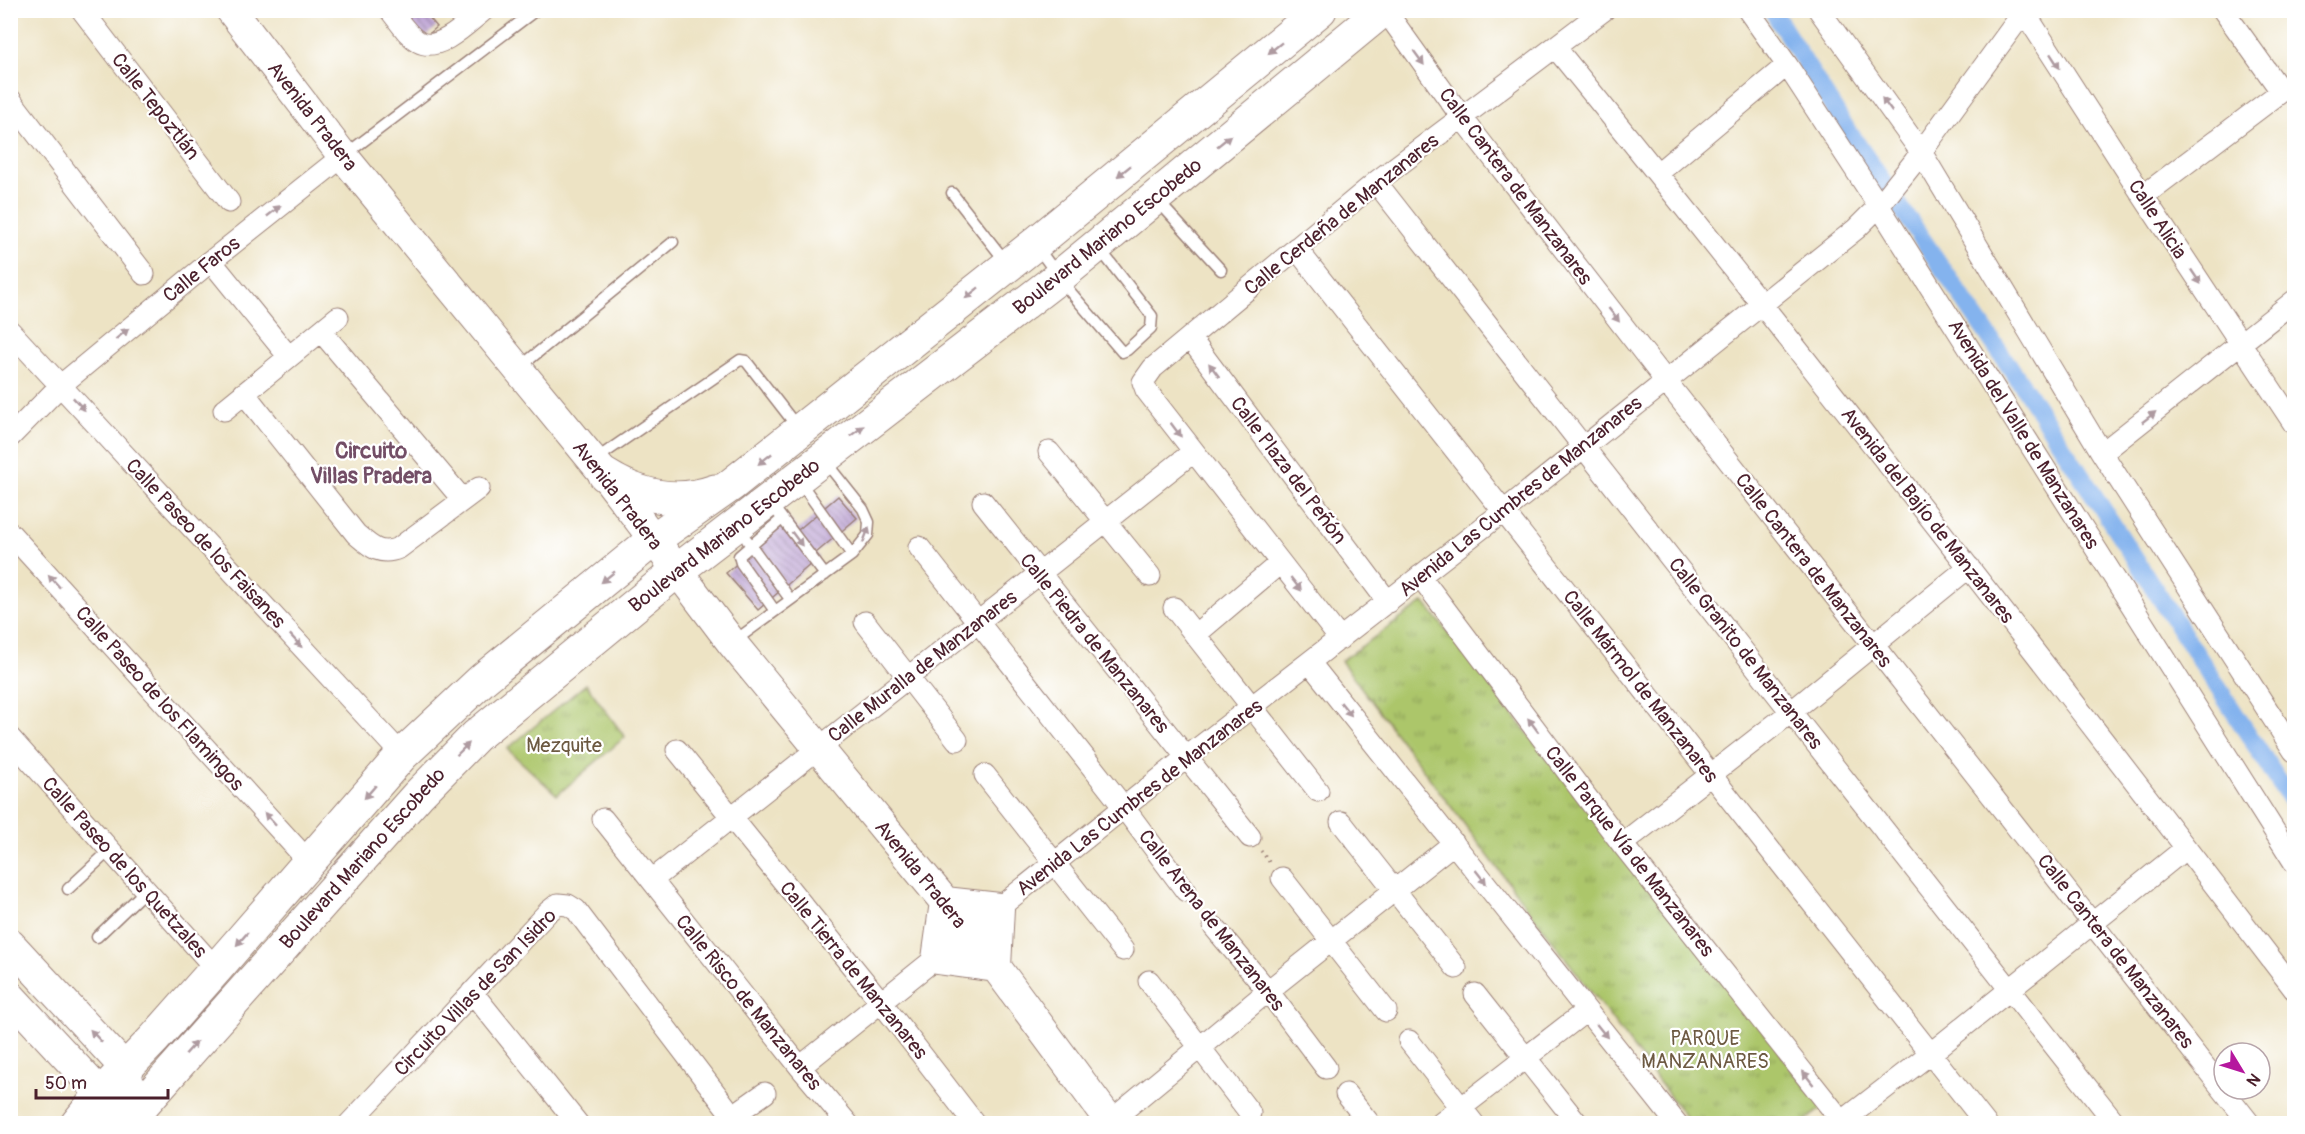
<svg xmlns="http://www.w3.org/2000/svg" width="2305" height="1134" viewBox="0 0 2305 1134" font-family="Pangolin,sans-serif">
  <defs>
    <pattern id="park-tufts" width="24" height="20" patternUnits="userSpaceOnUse" patternTransform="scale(1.5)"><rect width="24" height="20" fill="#acc66b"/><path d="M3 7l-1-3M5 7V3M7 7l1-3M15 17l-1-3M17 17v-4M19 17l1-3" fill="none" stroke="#8ea058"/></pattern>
    <pattern id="building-back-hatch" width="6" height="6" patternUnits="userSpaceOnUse" patternTransform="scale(1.5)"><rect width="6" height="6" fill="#bfa6d5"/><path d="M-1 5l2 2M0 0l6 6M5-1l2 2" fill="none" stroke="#9d87ad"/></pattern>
  </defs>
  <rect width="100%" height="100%" fill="#fff"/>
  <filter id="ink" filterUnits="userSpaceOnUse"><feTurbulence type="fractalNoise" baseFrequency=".0167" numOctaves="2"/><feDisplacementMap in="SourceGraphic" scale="12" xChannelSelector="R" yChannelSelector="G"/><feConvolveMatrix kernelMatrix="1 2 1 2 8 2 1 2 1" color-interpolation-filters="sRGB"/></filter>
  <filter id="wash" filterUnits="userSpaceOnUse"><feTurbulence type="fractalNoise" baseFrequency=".008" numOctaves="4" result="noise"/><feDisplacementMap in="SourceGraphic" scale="24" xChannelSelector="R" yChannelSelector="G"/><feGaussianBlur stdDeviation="1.35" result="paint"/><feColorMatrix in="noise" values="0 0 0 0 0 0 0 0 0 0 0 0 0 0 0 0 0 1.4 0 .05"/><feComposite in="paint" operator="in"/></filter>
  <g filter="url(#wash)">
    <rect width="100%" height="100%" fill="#ede3c4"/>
    <path fill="url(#park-tufts)" stroke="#7b724b" stroke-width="1.5" d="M 1424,602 L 1823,1107 L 1803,1123 L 1690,1123 L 1341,661 Z
      M 586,684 L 625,737 L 557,795 L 507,749 Z"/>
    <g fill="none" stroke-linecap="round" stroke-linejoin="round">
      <path stroke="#84b3ee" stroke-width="18" d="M 1772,10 L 1842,122 L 2027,392 L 2294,805"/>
    </g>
    <g id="blocks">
      <path fill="url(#building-back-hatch)" d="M 399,10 L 423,10 L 437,27 L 424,38 Z
        M 838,496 L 857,518 L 816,553 L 819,557 L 758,610 L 726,573 L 789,519 L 798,530 Z"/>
    </g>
  </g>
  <g filter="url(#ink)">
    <use href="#blocks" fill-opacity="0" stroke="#9c8178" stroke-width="1.5"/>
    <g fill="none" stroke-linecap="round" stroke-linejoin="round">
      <g stroke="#9c8178" stroke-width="13">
        <path id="lane" d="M 345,155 L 536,10
          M 952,193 L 1006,262
          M 1157,200 L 1221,270
          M 1037,247 L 1067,288 L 1122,352 L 1127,350 L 1151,328 L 1152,316 L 1099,248
          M 520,367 L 673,242
          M 596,459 L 740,360 L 746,361 L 798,428
          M 800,482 L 852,555
          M 778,513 L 825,575
          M 747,540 L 790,599
          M 775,611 L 741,563 L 739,556 L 782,519
          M 733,642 L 852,555 L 868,535 L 869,522 L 863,509 L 824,460
          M 68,889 L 110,850
          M 97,937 L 146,890"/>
      </g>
      <g stroke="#9c8178" stroke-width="23">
        <path id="street" d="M 82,10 L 229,202
          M 390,10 C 399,21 407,35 419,42 C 439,53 469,22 484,10
          M 1385,10 L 1463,119 L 1665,380 L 2250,1124
          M 1748,10 L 1787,65 L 1879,206 L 2294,862
          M 1819,10 L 1921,152 L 2102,453 L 2294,751
          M 2023,10 L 2143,196 L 2294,424
          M 2223,10 L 2281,91
          M 1555,47 C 1807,357 2052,672 2294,989
          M 10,99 L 144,274
          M 1658,173 L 1787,65
          M 1376,182 L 1791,712 L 2116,1124
          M 2143,196 L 2294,82
          M 1296,248 L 1986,1124
          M 211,261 L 289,357
          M 10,331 L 402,755
          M 321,331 L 463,500
          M 1190,338 L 1388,602
          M 244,393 L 356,534 C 371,547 380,556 399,548 L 479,488
          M 224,410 L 338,317
          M 10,437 L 61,385 L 211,261 L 343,156
          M 1049,452 L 1150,576
          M 2102,453 L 2294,301
          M 983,502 L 1250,837
          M 10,533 L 309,862
          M 919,547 L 1125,809 L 1186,891
          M 1420,576 L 1622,844 L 1844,1124
          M 1174,608 L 1318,791
          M 865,622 L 957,740
          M 1195,635 L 1280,563
          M 1340,639 L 1146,390 L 1143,382 L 1153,368 L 1376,182 L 1604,10
          M 1310,663 L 1677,1124
          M 10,738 L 216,969
          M 677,750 L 881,1002 L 975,1124
          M 985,775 L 1123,950
          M 603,819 L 800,1067 L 848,1124
          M 1341,822 L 1456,968
          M 1622,844 L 1791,712 L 1969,567
          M 1282,878 L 1386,1011
          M 652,880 L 1193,452
          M 1214,927 L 1268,991 L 1326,1068
          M 1149,981 L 1250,1113
          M 472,992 L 578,1124
          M 1475,994 L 1578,1124
          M 1409,1041 L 1474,1124
          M 800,1067 L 1187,757 L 1504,511 L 1856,229 L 1879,206 L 1914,162 L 2025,10
          M 1346,1094 L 1370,1124
          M 349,1124 L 548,912 L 558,904 L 568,905 L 576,910 L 732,1115
          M 721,1124 L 765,1093
          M 1107,1124 L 1268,991 L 1454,843
          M 1440,1124 L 1586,1011
          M 1839,1124 L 1931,1053 L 2186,848"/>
      </g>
      <g stroke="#9c8178" stroke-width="32">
        <path id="secondary" d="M 231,10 L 343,156 L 605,475 L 732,643 L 945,902 L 996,967 L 1112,1124
          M 945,902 L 999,908 L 996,967 L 937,959 Z
          M 10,944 L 126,1069 L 136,1124
          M 10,996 L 101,1094 L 109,1124"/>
      </g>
      <g stroke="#9c8178" stroke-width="35">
        <path id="primary" d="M 605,475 C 640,497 676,505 715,491
          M 77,1124 L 101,1094 L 154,1039 L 216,969 L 402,755 L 483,679 L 653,540 L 731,485 L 1035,244 L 1320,10
          M 125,1124 L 418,795 L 476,736 L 678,570 L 1059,277 L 1383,10"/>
      </g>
      <path stroke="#9c8178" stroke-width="3" stroke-dasharray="1.5 4.5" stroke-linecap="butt" d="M 1261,851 L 1270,863"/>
      <use href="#lane" stroke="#fff" stroke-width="10"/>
      <use href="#street" stroke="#fff" stroke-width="21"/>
      <use href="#secondary" stroke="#fff" stroke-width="30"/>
      <use href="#primary" stroke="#fff" stroke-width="33"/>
    </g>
    <defs><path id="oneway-solid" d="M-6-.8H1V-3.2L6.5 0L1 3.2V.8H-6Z" transform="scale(1.5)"/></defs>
    <g fill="#ae9aa0">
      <use href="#oneway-solid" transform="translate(1275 48) rotate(141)"/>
      <use href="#oneway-solid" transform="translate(1419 58) rotate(54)"/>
      <use href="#oneway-solid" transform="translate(2055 61) rotate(57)"/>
      <use href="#oneway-solid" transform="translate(1887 105) rotate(-126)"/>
      <use href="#oneway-solid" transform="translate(1224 141) rotate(-39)"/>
      <use href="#oneway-solid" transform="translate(1124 171) rotate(141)"/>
      <use href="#oneway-solid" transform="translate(274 211) rotate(-38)"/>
      <use href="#oneway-solid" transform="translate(2196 277) rotate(56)"/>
      <use href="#oneway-solid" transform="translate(972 293) rotate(141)"/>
      <use href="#oneway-solid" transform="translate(1614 315) rotate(52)"/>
      <use href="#oneway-solid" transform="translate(122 334) rotate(-40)"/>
      <use href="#oneway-solid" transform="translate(1214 370) rotate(-127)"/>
      <use href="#oneway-solid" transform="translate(79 404) rotate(47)"/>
      <use href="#oneway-solid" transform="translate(2149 417) rotate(-38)"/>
      <use href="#oneway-solid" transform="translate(1176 430) rotate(53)"/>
      <use href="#oneway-solid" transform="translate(857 431) rotate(-37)"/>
      <use href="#oneway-solid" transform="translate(765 459) rotate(142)"/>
      <use href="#oneway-solid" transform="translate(866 535) rotate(-69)"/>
      <use href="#oneway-solid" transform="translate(797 539) rotate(53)"/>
      <use href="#oneway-solid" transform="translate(608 577) rotate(141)"/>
      <use href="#oneway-solid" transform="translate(54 581) rotate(-132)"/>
      <use href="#oneway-solid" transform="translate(1296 584) rotate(52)"/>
      <use href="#oneway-solid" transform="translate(296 641) rotate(47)"/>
      <use href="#oneway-solid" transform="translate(1346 709) rotate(51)"/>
      <use href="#oneway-solid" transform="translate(1533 725) rotate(-127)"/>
      <use href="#oneway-solid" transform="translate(463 749) rotate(-44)"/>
      <use href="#oneway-solid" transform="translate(370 792) rotate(131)"/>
      <use href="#oneway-solid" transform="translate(270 819) rotate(-132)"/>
      <use href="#oneway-solid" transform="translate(1481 877) rotate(52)"/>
      <use href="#oneway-solid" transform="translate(242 939) rotate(131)"/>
      <use href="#oneway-solid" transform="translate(1602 1031) rotate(51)"/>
      <use href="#oneway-solid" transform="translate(96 1036) rotate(-133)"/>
      <use href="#oneway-solid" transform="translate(191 1048) rotate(-48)"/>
      <use href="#oneway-solid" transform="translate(1808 1078) rotate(-128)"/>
    </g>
  </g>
  <g text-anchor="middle" stroke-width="4.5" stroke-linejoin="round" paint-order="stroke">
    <g font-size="20" fill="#4a1f2b" stroke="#fff">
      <text transform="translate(156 106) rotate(52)" y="7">Calle Tepoztlán</text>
      <text transform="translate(313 116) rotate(52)" y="7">Avenida Pradera</text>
      <text transform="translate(1516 186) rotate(53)" y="7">Calle Cantera de Manzanares</text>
      <text transform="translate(1341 214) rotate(-39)" y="7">Calle Cerdeña de Manzanares</text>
      <text transform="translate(2158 219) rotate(57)" y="7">Calle Alicia</text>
      <text transform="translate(1107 236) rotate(-39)" y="7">Boulevard Mariano Escobedo</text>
      <text transform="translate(201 269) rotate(-39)" y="7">Calle Faros</text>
      <text transform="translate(2024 434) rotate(58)" y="7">Avenida del Valle de Manzanares</text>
      <text transform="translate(1289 470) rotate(53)" y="7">Calle Plaza del Peñón</text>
      <text transform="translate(618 495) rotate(52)" y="7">Avenida Pradera</text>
      <text transform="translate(1520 496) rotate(-39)" y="7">Avenida Las Cumbres de Manzanares</text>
      <text transform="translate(1928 515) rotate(52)" y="7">Avenida del Bajío de Manzanares</text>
      <text transform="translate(724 535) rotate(-38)" y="7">Boulevard Mariano Escobedo</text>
      <text transform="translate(206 543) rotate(47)" y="7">Calle Paseo de los Faisanes</text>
      <text transform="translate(1814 570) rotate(52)" y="7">Calle Cantera de Manzanares</text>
      <text transform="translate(1095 643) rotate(51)" y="7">Calle Piedra de Manzanares</text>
      <text transform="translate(1746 653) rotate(52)" y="7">Calle Granito de Manzanares</text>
      <text transform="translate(922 666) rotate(-38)" y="7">Calle Muralla de Manzanares</text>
      <text transform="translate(1641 686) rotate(52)" y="7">Calle Mármol de Manzanares</text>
      <text transform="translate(160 698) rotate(48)" y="7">Calle Paseo de los Flamingos</text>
      <text transform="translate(1139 797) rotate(-38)" y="7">Avenida Las Cumbres de Manzanares</text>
      <text transform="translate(1630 851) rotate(52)" y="7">Calle Parque Vía de Manzanares</text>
      <text transform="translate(362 858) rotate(-48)" y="7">Boulevard Mariano Escobedo</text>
      <text transform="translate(125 867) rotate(48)" y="7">Calle Paseo de los Quetzales</text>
      <text transform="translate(921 874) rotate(51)" y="7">Avenida Pradera</text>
      <text transform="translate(1212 920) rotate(52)" y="7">Calle Arena de Manzanares</text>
      <text transform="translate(2116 951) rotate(52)" y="7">Calle Cantera de Manzanares</text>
      <text transform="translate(854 970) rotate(51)" y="7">Calle Tierra de Manzanares</text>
      <text transform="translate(475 992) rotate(-46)" y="7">Circuito Villas de San Isidro</text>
      <text transform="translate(749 1002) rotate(51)" y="7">Calle Risco de Manzanares</text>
    </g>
    <g font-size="20" fill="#6c5941" stroke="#fff">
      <text x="564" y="752">Mezquite</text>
      <text x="1705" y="1045">PARQUE<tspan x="1705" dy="23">MANZANARES</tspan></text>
    </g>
    <g font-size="22" font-weight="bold" fill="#734e66" stroke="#fff">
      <text x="371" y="458">Circuito<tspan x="371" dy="25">Villas Pradera</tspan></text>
    </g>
  </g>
  <rect width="2305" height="1134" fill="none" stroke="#fff" stroke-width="36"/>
  <g transform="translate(2242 1071) rotate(128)"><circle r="28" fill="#ffffff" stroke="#b7a5aa" stroke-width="1.5"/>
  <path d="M0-4.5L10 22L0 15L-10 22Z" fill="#b5179e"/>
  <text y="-9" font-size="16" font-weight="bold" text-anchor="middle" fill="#4a1f2b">N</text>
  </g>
  <path d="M36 1089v9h132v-9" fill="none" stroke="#4a1f2b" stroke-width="3"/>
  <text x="45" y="1089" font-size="18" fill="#4a1f2b" stroke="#ffffff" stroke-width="4.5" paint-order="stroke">50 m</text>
</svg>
